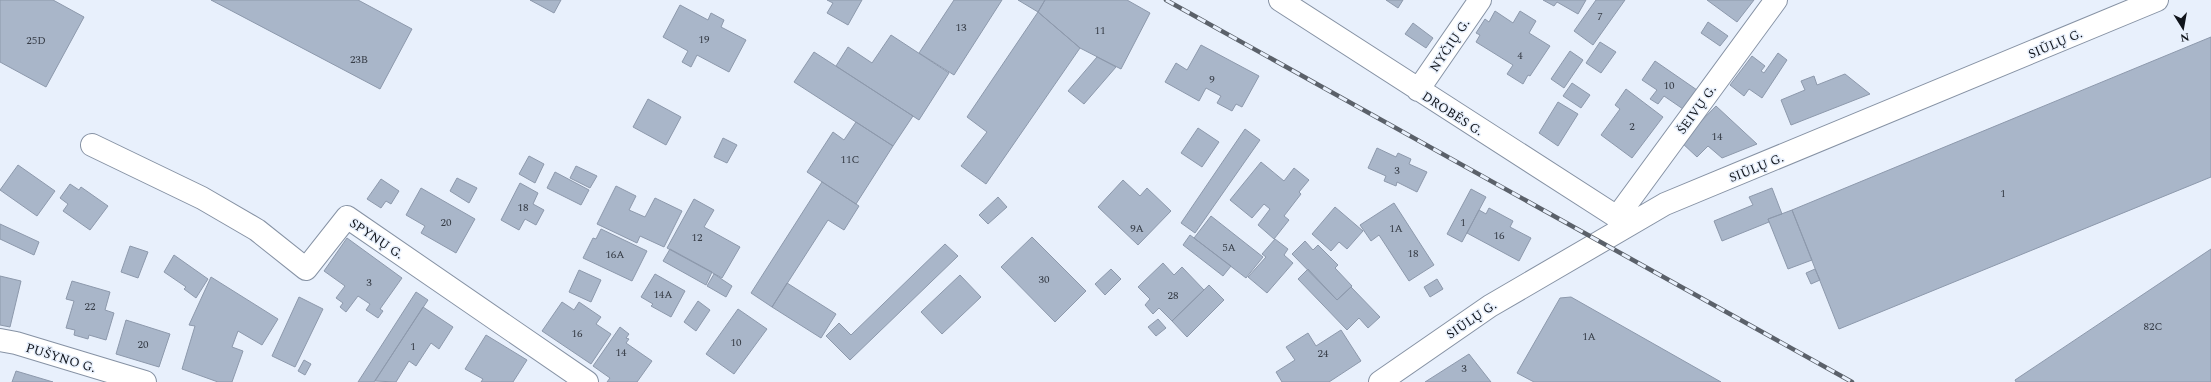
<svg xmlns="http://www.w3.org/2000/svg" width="2211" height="382" viewBox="0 0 2211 382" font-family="Spectral,serif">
  <rect width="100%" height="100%" fill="#e8f0fc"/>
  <path fill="#a9b6c9" stroke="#8d99ac" d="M 0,0 L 53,0 L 84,17 L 46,87 L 0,62 Z
    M 211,0 L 358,0 L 412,29 L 380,89 Z
    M 530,0 L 561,0 L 554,13 Z
    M 827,0 L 862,0 L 848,25 L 827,13 L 833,3 Z
    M 954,0 L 1002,0 L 954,75 L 919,53 Z
    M 1018,0 L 1045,0 L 1038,12 Z
    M 1045,0 L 1127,0 L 1150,13 L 1121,69 L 1080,48 L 1038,12 Z
    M 1386,0 L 1403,0 L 1398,8 Z
    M 1543,0 L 1586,0 L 1578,14 L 1557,2 L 1554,6 Z
    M 1596,0 L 1625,0 L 1593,45 L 1574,31 Z
    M 1707,0 L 1754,0 L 1737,22 Z
    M 680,5 L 708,20 L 711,13 L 724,20 L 721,27 L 746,40 L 729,72 L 697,55 L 691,67 L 682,62 L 688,51 L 663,37 Z
    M 1495,11 L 1513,23 L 1520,11 L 1536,21 L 1529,33 L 1550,46 L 1530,76 L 1528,75 L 1523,84 L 1507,74 L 1513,65 L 1476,42 L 1480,35 L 1476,33 L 1485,19 L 1489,22 Z
    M 1038,12 L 1080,48 L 986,184 L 961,166 L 987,132 L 967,117 Z
    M 1708,22 L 1728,36 L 1720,46 L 1701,33 Z
    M 1413,23 L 1433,38 L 1426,48 L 1405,34 Z
    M 891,35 L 949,73 L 919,120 L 836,66 L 848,47 L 872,63 Z
    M 2211,37 L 2211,177 L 1839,329 L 1792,210 Z
    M 1600,42 L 1616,52 L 1601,73 L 1586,63 Z
    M 1201,45 L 1259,76 L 1242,107 L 1236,104 L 1232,111 L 1217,103 L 1221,96 L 1206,88 L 1199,101 L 1165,82 L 1176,63 L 1187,70 Z
    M 1570,51 L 1583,60 L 1564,88 L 1551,79 Z
    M 814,52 L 913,116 L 893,146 L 794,82 Z
    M 1778,53 L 1787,60 L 1762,98 L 1749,89 L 1744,96 L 1730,85 L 1752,56 L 1765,66 L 1761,71 L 1764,73 Z
    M 1097,57 L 1116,67 L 1084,104 L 1068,91 Z
    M 1655,61 L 1697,90 L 1683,109 L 1664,96 L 1658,104 L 1650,99 L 1657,90 L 1642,80 Z
    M 1845,74 L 1870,94 L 1791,125 L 1781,100 L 1805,90 L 1801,81 L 1814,76 L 1817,85 Z
    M 1572,83 L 1590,95 L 1581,108 L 1563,96 Z
    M 1626,89 L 1663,117 L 1632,158 L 1601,135 L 1620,109 L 1615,105 Z
    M 648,99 L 681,117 L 666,145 L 633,127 Z
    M 1558,102 L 1578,114 L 1558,146 L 1539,133 Z
    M 1716,106 L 1757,144 L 1722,158 L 1708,146 L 1697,157 L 1681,142 Z
    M 856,122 L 893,146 L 856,204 L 807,172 L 833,132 L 844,140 Z
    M 1198,128 L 1219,142 L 1202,167 L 1181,153 Z
    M 1245,129 L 1260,140 L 1195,233 L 1181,223 Z
    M 723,138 L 737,145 L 727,163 L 714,157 Z
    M 1377,148 L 1396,157 L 1398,153 L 1411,159 L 1409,164 L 1427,172 L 1417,192 L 1397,182 L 1396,186 L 1384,181 L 1386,176 L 1368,168 Z
    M 529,156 L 544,164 L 535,183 L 519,174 Z
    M 1261,162 L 1284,181 L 1294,168 L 1309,180 L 1299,192 L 1301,194 L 1284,216 L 1289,220 L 1274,239 L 1258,225 L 1270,209 L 1264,204 L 1252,218 L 1230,200 Z
    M 18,165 L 55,191 L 37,216 L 0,190 Z
    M 576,166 L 597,176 L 590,188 L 570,178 Z
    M 555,172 L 589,190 L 581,205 L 547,188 Z
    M 457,178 L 477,188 L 469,203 L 450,191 Z
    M 381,179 L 399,191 L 391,204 L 386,201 L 381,208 L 367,199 Z
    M 1123,180 L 1140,196 L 1147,188 L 1171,211 L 1138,245 L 1098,207 Z
    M 822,182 L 859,206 L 844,230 L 828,220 L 772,307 L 751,293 Z
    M 520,183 L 538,193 L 533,204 L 544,210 L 536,225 L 525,219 L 519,230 L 501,220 Z
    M 70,184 L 79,190 L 81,187 L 108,206 L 90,230 L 63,211 L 68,204 L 60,198 Z
    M 616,186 L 636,196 L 629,210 L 645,217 L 655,198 L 682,211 L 664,247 L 640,236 L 637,243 L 597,224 Z
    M 421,188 L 475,219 L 456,253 L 421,233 L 425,226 L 406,215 Z
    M 1772,188 L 1782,214 L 1768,219 L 1769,222 L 1722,241 L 1714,221 L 1753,205 L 1749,197 Z
    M 1471,189 L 1486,197 L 1462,242 L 1447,234 Z
    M 998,197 L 1007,207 L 988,224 L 979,215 Z
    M 694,199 L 714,210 L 704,227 L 740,247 L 722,278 L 667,248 Z
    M 1394,203 L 1434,265 L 1409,281 L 1379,235 L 1371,241 L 1360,225 Z
    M 1335,207 L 1363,231 L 1347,249 L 1339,242 L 1331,251 L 1312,234 Z
    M 1489,208 L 1513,221 L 1510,227 L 1531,238 L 1519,261 L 1467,233 L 1479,210 L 1486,214 Z
    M 1792,210 L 1812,260 L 1788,269 L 1768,219 Z
    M 1211,216 L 1263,257 L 1246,278 L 1194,238 Z
    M 0,224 L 39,242 L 34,255 L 0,239 Z
    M 601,229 L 647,251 L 632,281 L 583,258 L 593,238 L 596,239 Z
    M 1190,235 L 1231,266 L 1223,276 L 1183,245 Z
    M 1032,237 L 1086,291 L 1055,322 L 1001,267 Z
    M 347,238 L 402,278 L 380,309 L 383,311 L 378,318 L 366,310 L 370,304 L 358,296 L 346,312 L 340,307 L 343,303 L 336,298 L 345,286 L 324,271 Z
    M 1275,239 L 1288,249 L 1284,255 L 1293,263 L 1267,293 L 1248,277 L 1266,257 L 1262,254 Z
    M 1305,241 L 1313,250 L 1318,245 L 1338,265 L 1335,268 L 1352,286 L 1337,300 L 1292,254 Z
    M 945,244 L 958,256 L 850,360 L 826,336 L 839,323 L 851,335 Z
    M 130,246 L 148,252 L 138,278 L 121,272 Z
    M 670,249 L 712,272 L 706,285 L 663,261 Z
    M 2211,249 L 2211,382 L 2016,382 L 2015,380 Z
    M 174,255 L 208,279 L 196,298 L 184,289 L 186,287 L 164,272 Z
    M 1163,263 L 1174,275 L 1182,267 L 1204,290 L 1172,321 L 1159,308 L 1153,314 L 1145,305 L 1150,299 L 1138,287 Z
    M 1111,269 L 1121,279 L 1105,295 L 1095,284 Z
    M 1308,269 L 1337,300 L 1351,287 L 1380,317 L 1368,328 L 1359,318 L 1347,330 L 1298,279 Z
    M 1815,269 L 1820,280 L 1811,284 L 1806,273 Z
    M 579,270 L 601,280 L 591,302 L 569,292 Z
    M 655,274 L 685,291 L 671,317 L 651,306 L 653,304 L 641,297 Z
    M 714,274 L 732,286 L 726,297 L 707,286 Z
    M 960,275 L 981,297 L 942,334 L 921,312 Z
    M 0,276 L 21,281 L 10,327 L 0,325 Z
    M 211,277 L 278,319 L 262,345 L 238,331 L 232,347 L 243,351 L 232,382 L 218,382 L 182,369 L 195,326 L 189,325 Z
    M 1437,279 L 1443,289 L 1430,297 L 1424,287 Z
    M 72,281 L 110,292 L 105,310 L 114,313 L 106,340 L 89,335 L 88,339 L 74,335 L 75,330 L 66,328 L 74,301 L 66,299 Z
    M 787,283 L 836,314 L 821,338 L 772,307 Z
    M 1209,285 L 1224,300 L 1187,337 L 1172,321 Z
    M 416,292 L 428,300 L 374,382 L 358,382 Z
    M 299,297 L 323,309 L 295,367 L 272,356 Z
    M 1571,297 L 1721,382 L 1534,382 L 1517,373 L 1560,298 Z
    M 698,301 L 710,310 L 696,331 L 684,322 Z
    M 562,302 L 574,310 L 579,302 L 601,317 L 596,324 L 611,334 L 591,364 L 542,331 Z
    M 423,307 L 453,327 L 439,349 L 431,343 L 416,366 L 409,361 L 396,382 L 375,381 Z
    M 738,309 L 767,329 L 734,374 L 706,354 Z
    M 1158,319 L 1166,328 L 1156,336 L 1148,327 Z
    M 126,320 L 170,334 L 159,367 L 116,354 Z
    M 620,327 L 629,334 L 626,338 L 629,339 L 626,343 L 652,361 L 637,382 L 607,382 L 610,378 L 593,366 Z
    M 1341,330 L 1361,361 L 1329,382 L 1282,382 L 1276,372 L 1295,360 L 1286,347 L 1308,333 L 1316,346 Z
    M 486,335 L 527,360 L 513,382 L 481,382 L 483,379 L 465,369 Z
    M 1469,354 L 1491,382 L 1425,382 Z
    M 304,360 L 311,364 L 305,375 L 298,371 Z
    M 16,371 L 53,382 L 12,382 Z"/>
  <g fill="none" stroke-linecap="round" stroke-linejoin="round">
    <g stroke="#8692a4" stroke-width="24">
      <path id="street" d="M 1280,0 L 1617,217 L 1622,228
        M 1418,90 L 1480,0
        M 92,145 L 202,198 L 257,230 L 306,269 L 347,217 L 587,382
        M 1617,217 L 1776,0
        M 0,340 L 16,343 L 145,382
        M 1380,382 L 1490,306 L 1665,204 L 2157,0"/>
    </g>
    <use href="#street" stroke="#fff" stroke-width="22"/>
    <g stroke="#5b616a" stroke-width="4.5">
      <path id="rail" d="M 1166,0 L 1852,382"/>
    </g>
    <use href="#rail" stroke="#e8f0fc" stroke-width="3" stroke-dasharray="9" stroke-linecap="butt"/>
  </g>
  <g text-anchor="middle" stroke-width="3" stroke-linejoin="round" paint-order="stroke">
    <g font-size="11" fill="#363c46">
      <text x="1600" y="20">7</text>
      <text x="961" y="31">13</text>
      <text x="1100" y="34">11</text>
      <text x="704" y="43">19</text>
      <text x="36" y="44">25D</text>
      <text x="1520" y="59">4</text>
      <text x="359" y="63">23B</text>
      <text x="1212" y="83">9</text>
      <text x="1669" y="89">10</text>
      <text x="1632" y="130">2</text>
      <text x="1717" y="140">14</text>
      <text x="850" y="163">11C</text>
      <text x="1397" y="174">3</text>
      <text x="2003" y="197">1</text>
      <text x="523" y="211">18</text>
      <text x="446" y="226">20</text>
      <text x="1463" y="226">1</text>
      <text x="1137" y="232">9A</text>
      <text x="1396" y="232">1A</text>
      <text x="1499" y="239">16</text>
      <text x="697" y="241">12</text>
      <text x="1229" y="251">5A</text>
      <text x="1413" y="257">18</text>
      <text x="615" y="258">16A</text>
      <text x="1044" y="283">30</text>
      <text x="369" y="286">3</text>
      <text x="663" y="298">14A</text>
      <text x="1173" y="299">28</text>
      <text x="90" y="310">22</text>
      <text x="2153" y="330">82C</text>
      <text x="577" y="337">16</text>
      <text x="1589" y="340">1A</text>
      <text x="736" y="346">10</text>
      <text x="143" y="348">20</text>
      <text x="413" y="350">1</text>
      <text x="621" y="356">14</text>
      <text x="1323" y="357">24</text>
      <text x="1464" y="372">3</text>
    </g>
    <g font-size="13" fill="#10141b" stroke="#e8f0fc">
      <text transform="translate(2055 43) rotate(-23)" y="5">SIŪLŲ G.</text>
      <text transform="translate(1449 45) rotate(-56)" y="5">NYČIŲ G.</text>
      <text transform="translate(1696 109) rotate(-54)" y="5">ŠEIVŲ G.</text>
      <text transform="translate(1453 113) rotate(33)" y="5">DROBĖS G.</text>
      <text transform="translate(1756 167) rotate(-22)" y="5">SIŪLŲ G.</text>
      <text transform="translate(377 238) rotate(34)" y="5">SPYNŲ G.</text>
      <text transform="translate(1471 319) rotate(-34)" y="5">SIŪLŲ G.</text>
      <text transform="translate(61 357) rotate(17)" y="5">PUŠYNO G.</text>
    </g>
  </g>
  <g transform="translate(2183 28) rotate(169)" stroke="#e8f0fc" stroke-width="3" paint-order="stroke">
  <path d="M0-3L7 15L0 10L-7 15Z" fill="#10141b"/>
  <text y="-6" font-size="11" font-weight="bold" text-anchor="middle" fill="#10141b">N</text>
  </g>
</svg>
